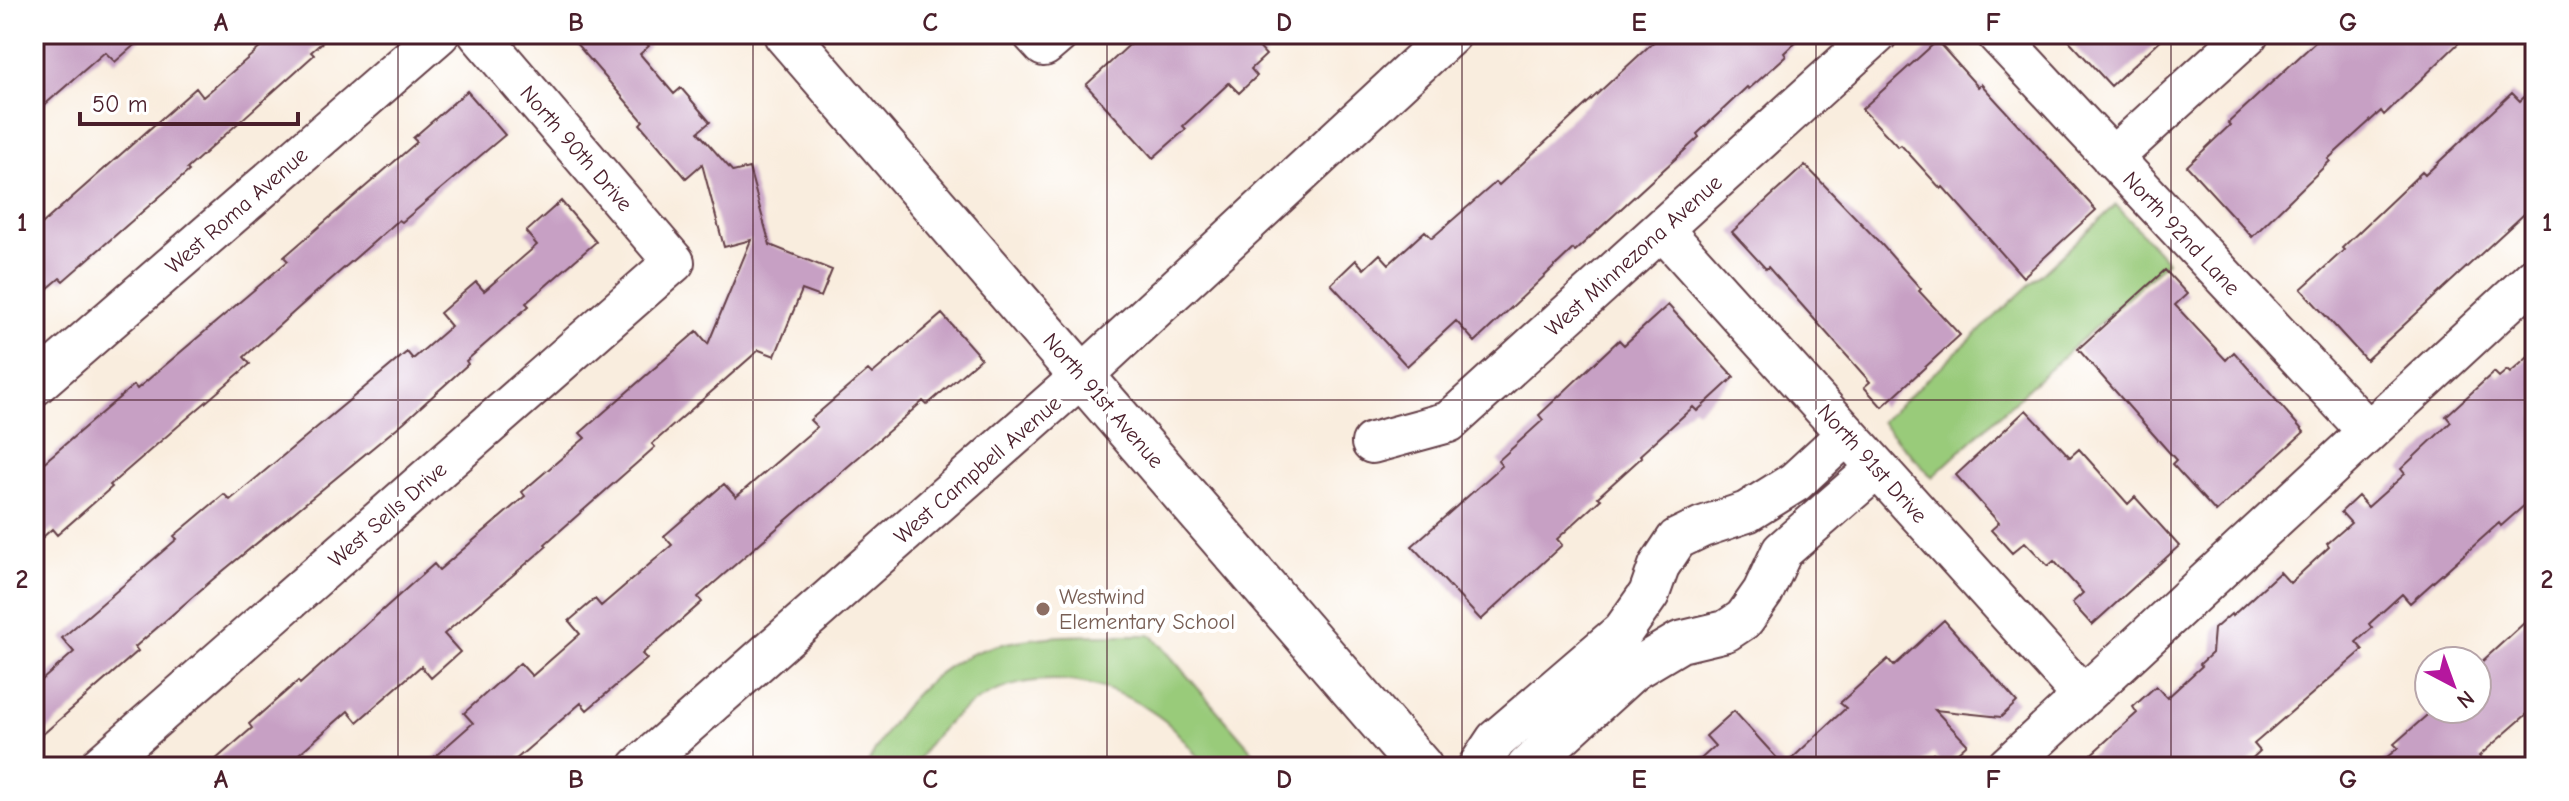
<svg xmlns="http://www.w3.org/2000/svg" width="2569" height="801" viewBox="0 0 2569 801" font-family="'Comic Neue',sans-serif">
  <rect width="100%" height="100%" fill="#fff"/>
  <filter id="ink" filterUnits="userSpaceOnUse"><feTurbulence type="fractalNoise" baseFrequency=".0125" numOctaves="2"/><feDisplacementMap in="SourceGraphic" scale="16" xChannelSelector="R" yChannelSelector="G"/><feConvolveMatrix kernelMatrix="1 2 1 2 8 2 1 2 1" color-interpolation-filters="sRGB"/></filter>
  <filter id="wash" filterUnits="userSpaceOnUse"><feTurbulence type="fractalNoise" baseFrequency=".006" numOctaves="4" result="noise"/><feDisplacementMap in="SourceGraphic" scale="32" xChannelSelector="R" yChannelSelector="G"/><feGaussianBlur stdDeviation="1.8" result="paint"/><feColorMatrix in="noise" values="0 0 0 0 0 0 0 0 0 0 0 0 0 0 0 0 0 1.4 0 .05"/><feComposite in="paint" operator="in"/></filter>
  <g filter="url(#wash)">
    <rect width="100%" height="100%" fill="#f9edde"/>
    <path fill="#99cb7a" stroke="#727552" stroke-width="2" d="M 2116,205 L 2167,261 L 1932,477 L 1881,422 Z
      M 1152,635 L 1266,767 L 1206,767 C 1193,752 1180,733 1165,721 C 1078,654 969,669 914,767 L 866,767 C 938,629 1013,635 1152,635 Z"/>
    <g id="blocks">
      <path fill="#c7a0c4" d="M 44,34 L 147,34 L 115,62 L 105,52 L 34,114 L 34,43 Z
        M 276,34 L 332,34 L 311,52 L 314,55 L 187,169 L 189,171 L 63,281 L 60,278 L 34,300 L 34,231 L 196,88 L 203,97 Z
        M 568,34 L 638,34 L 649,46 L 640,54 L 674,94 L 681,88 L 710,122 L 698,132 L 733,172 L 749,168 L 770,245 L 832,270 L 821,297 L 802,290 L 775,356 L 759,350 L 652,444 L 655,447 L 545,544 L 547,546 L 444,634 L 460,652 L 431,678 L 421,666 L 357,722 L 348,711 L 284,767 L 207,767 L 252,728 L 249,724 L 298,681 L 300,684 L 434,564 L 439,570 L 525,496 L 522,492 L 585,438 L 580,433 L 697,331 L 708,344 L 751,240 L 724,247 L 702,164 L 686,178 L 640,124 L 643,121 Z
        M 1141,34 L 1247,34 L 1266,55 L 1251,69 L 1257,76 L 1239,93 L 1229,83 L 1183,126 L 1186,129 L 1153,158 L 1086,85 Z
        M 1662,34 L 1804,34 L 1784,53 L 1786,56 L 1749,89 L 1747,87 L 1697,134 L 1699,137 L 1575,251 L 1573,249 L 1475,342 L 1456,321 L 1407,366 L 1331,284 L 1356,260 L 1364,269 L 1380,254 L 1389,264 L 1425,231 L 1432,238 L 1496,182 L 1499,185 Z
        M 2063,34 L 2167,34 L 2111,86 Z
        M 2324,34 L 2468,34 L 2384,115 L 2381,111 L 2328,159 L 2330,161 L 2252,237 L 2187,166 L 2230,125 L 2228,123 Z
        M 1937,41 L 1978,87 L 1981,84 L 2096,210 L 2023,277 L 1943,187 L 1941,189 L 1901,145 L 1898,147 L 1862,109 Z
        M 2535,87 L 2535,204 L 2366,360 L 2301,289 L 2344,250 L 2342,248 L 2422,172 L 2425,175 L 2512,93 L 2520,101 Z
        M 467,91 L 505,135 L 402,222 L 399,220 L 305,302 L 244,357 L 250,364 L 110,485 L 112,487 L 57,535 L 52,529 L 34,545 L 34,471 L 134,385 L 137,389 L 288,261 L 284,257 L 417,142 L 413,138 Z
        M 1805,165 L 1882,245 L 1921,289 L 1919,291 L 1960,335 L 1882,407 L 1864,387 L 1870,382 L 1855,365 L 1768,267 L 1766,269 L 1732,232 Z
        M 561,201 L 596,242 L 526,303 L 529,306 L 466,361 L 468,364 L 404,422 L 212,580 L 135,647 L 138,651 L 34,742 L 34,687 L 74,652 L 62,638 L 177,539 L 174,536 L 224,494 L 230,500 L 407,352 L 413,359 L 451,326 L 440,313 L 476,282 L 484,291 L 537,245 L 526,232 Z
        M 2165,270 L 2187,294 L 2175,305 L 2226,360 L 2234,352 L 2304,432 L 2216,512 L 2172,464 L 2176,460 L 2078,349 Z
        M 1668,305 L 1734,377 L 1697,411 L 1693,407 L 1640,455 L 1642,457 L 1598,497 L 1601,499 L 1557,539 L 1562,545 L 1481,620 L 1412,546 L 1502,466 L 1498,461 L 1543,420 L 1539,415 L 1619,340 L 1624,345 Z
        M 942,314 L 981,358 L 927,405 L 923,401 L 698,597 L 702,602 L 642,654 L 647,659 L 587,710 L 581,703 L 507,767 L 423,767 L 473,723 L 464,713 L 520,663 L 532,676 L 580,634 L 569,621 L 595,599 L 601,606 L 672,545 L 664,536 L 724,484 L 736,497 L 817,427 L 810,420 L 868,370 L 872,374 Z
        M 2535,351 L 2535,496 L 2501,526 L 2499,523 L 2410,603 L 2402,594 L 2369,624 L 2372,628 L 2356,642 L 2363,650 L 2254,744 L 2260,751 L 2243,767 L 2077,767 L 2137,713 L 2133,707 L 2156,686 L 2167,698 L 2202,666 L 2200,664 L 2212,653 L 2214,629 L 2231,614 L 2232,616 L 2280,572 L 2290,583 L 2329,547 L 2327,544 L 2351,523 L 2341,512 L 2358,496 L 2368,507 L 2405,474 L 2401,469 L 2451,422 L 2446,416 L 2494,372 L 2499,377 L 2507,370 L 2510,373 Z
        M 2026,410 L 2070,457 L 2079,449 L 2128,504 L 2135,497 L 2179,546 L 2092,625 L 2072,603 L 2083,593 L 2054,561 L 2048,566 L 2025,542 L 2012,553 L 1991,530 L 1999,523 L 1956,475 Z
        M 2535,613 L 2535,707 L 2479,756 L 2488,767 L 2375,767 L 2398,748 L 2394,744 L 2434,709 L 2477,709 L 2477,666 Z
        M 1944,620 L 2017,702 L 2001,717 L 1935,710 L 1967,744 L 1944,765 L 1933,753 L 1919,767 L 1692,767 L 1715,746 L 1706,736 L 1734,711 L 1784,766 L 1846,708 L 1840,703 L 1888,659 L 1894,666 Z"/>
    </g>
  </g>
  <g filter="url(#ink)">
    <use href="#blocks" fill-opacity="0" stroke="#643e46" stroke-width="2"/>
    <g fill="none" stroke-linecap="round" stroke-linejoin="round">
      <g stroke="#643e46" stroke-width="44">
        <path id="minor" d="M 1033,34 L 1044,46 L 1058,34
          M 1997,34 L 2368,431
          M 2112,158 L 2248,34
          M 1662,229 L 2083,696
          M 34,386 L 439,34
          M 1372,443 L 1449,422 L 1877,34
          M 99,767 L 674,262 L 479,34
          M 639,767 L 1083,375 L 1451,34
          M 1478,767 L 1496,740 L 1623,631 L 1649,594 L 1659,566 L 1677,539 L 1702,527 L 1747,512 L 1795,482 L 1847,434
          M 1527,767 L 1633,670 L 1680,642 L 1726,631 L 1744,619 L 1763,592 L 1782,551 L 1877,468
          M 2007,767 L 2535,277"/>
      </g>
      <g stroke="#643e46" stroke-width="48">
        <path id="major" d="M 786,34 L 1420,767"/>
      </g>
      <use href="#minor" stroke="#fff" stroke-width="40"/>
      <use href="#major" stroke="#fff" stroke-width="44"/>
    </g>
  </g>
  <path fill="none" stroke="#4a1f2b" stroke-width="2" stroke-opacity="0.55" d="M 398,34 L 398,767M 753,34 L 753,767M 1107,34 L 1107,767M 1462,34 L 1462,767M 1816,34 L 1816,767M 2171,34 L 2171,767M 34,400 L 2535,400"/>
  <circle fill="#8d6e63" stroke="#fff" stroke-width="3" cx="1043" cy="609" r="8"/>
  <g text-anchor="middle" stroke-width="8" stroke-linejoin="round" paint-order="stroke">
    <g font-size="22" fill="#4a1f2b" stroke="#fff">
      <text transform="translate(577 148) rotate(49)" y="8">North 90th Drive</text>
      <text transform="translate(236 210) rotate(-41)" y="8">West Roma Avenue</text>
      <text transform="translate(2182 233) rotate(47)" y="8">North 92nd Lane</text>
      <text transform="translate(1633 255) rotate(-42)" y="8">West Minnezona Avenue</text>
      <text transform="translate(1104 400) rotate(49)" y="8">North 91st Avenue</text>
      <text transform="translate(1873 463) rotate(48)" y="8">North 91st Drive</text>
      <text transform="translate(977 469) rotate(-41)" y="8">West Campbell Avenue</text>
      <text transform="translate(387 514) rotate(-41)" y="8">West Sells Drive</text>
    </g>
    <g font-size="22" fill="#785e54" stroke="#fff" text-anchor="start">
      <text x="1059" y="604">Westwind<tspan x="1059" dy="25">Elementary School</tspan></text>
    </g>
  </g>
  <rect width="2569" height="801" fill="none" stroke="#fff" stroke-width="88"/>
  <g transform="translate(2453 685) rotate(139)"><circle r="38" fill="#ffffff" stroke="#b7a5aa" stroke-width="2"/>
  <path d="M0-6L14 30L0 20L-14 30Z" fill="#b5179e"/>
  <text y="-12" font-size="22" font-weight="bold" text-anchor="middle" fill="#4a1f2b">N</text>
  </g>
  <path d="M80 112v12h218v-12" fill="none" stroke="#4a1f2b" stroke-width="4"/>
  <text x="92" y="112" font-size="24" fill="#4a1f2b" stroke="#ffffff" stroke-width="6" paint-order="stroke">50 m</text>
  <rect x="44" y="44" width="2481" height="713" fill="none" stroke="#4a1f2b" stroke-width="3"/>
  <g font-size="26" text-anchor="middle" font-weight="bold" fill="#4a1f2b">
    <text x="221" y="31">A</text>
    <text x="576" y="31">B</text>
    <text x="930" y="31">C</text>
    <text x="1284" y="31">D</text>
    <text x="1639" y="31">E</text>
    <text x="1993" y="31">F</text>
    <text x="2348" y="31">G</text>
    <text x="22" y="231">1</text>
    <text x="2547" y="231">1</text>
    <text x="22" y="588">2</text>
    <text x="2547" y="588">2</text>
    <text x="221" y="788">A</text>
    <text x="576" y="788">B</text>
    <text x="930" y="788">C</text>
    <text x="1284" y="788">D</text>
    <text x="1639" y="788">E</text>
    <text x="1993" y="788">F</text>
    <text x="2348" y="788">G</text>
  </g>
</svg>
